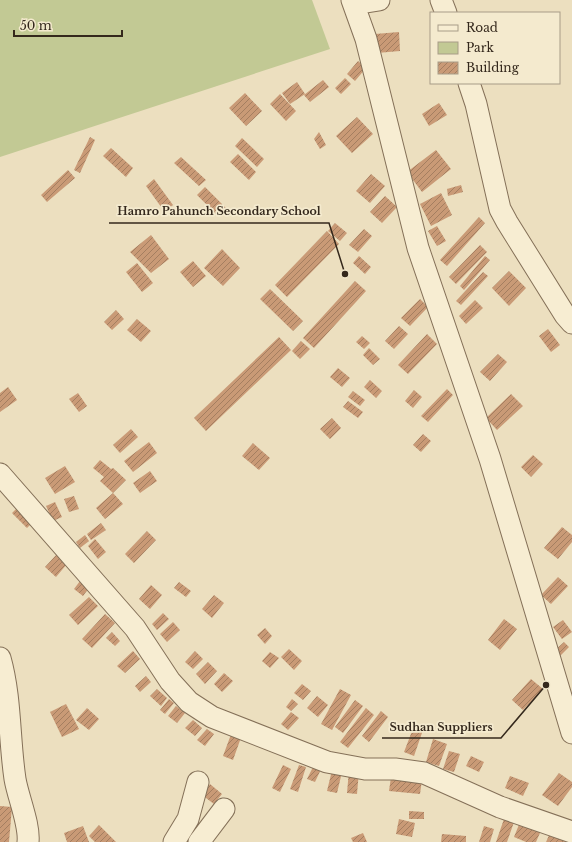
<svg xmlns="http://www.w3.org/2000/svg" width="572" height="842" viewBox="0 0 572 842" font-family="'Libre Baskerville',serif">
  <defs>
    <pattern id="building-hatch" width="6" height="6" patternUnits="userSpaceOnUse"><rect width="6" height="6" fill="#c99a76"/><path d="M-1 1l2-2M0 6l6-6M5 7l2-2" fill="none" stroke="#a47e60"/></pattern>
  </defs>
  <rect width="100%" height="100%" fill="#ecdfbf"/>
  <path fill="#c2c994" d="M 0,0 L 312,0 L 330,49 L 0,157 Z"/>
  <path fill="url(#building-hatch)" d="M 399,32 L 400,51 L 377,53 L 375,34 Z
    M 358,61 L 366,68 L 355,81 L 347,74 Z
    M 345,78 L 351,84 L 341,94 L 335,88 Z
    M 323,80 L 329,87 L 310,102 L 304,95 Z
    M 297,82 L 305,94 L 290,104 L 282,93 Z
    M 245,93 L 262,111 L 246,126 L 229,108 Z
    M 280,94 L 296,111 L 286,121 L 270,104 Z
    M 439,103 L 447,115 L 429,126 L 422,114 Z
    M 357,117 L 373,134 L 352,153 L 336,136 Z
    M 319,132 L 326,145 L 320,149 L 314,139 Z
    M 90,137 L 95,140 L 80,173 L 74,170 Z
    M 242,138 L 264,159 L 257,167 L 235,146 Z
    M 111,148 L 133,168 L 126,177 L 103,156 Z
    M 436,150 L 451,169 L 422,192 L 407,172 Z
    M 238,154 L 256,172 L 249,180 L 230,162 Z
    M 181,157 L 206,180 L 199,186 L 174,163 Z
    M 68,170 L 75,178 L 47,202 L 41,195 Z
    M 371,174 L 385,186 L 370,203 L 356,191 Z
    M 154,179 L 173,205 L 164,211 L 146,186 Z
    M 461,185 L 463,192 L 448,196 L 447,189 Z
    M 205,187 L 226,208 L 218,216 L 197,195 Z
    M 441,193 L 452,215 L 431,226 L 420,204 Z
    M 385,196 L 397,207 L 382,223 L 370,212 Z
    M 479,217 L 485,223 L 447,266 L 440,260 Z
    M 335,223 L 347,233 L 340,241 L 328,231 Z
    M 437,226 L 446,241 L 437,246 L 428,231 Z
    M 364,229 L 372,236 L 358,252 L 349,245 Z
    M 327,231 L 339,244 L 287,297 L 275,285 Z
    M 151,235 L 169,259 L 151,273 L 130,252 Z
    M 480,245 L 487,252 L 456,284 L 449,277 Z
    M 222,249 L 240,268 L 223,286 L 204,268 Z
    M 359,256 L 371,267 L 365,274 L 353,263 Z
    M 485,256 L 490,260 L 464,290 L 460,286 Z
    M 193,261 L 206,276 L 193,287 L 180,272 Z
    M 137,263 L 153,283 L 142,292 L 126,272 Z
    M 509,271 L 526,288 L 509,306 L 492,288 Z
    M 483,272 L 488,276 L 461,305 L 456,301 Z
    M 355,281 L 366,291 L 314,348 L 303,338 Z
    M 270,289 L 303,321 L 293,331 L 260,299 Z
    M 420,299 L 428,307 L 410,326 L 401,318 Z
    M 475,300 L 483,308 L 466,324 L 459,316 Z
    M 116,310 L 124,319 L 112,330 L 104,322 Z
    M 137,319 L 151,331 L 141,342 L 127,330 Z
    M 399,326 L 408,334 L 394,349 L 385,341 Z
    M 548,329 L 560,345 L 551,352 L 539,336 Z
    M 427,334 L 437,344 L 408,374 L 398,365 Z
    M 362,336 L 370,343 L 364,349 L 356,342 Z
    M 279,337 L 291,350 L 206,431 L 194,418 Z
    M 301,341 L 310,349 L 300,359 L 292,351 Z
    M 369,348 L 380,359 L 373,365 L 363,355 Z
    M 498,354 L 507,362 L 490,381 L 480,372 Z
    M 338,368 L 350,378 L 342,387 L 330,377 Z
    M 370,380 L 382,391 L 376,398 L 364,387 Z
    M 8,387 L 17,400 L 0,412 L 0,393 Z
    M 447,389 L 453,395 L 428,422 L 421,416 Z
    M 414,390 L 422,397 L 413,408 L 405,401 Z
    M 353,391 L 365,400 L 360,406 L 348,397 Z
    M 78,393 L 87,406 L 79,412 L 69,399 Z
    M 511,394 L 523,406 L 497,430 L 486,418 Z
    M 348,401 L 363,412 L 358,418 L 343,407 Z
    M 332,418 L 341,428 L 330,439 L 320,429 Z
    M 131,429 L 138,437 L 120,453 L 113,445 Z
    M 423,434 L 431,441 L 421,452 L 413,445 Z
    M 149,442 L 157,453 L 133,472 L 124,461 Z
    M 253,443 L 270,458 L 259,470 L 242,456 Z
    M 533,455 L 543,464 L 531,477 L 521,467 Z
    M 100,460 L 111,469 L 113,468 L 126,480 L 113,493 L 100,481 L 104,477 L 93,468 Z
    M 65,466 L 75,482 L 55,494 L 45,478 Z
    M 150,471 L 157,481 L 140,493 L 133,483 Z
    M 113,493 L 123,504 L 105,519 L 96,508 Z
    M 74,496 L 79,509 L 69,512 L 64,499 Z
    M 55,502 L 62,517 L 53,521 L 46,506 Z
    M 20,505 L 35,520 L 27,528 L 12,513 Z
    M 101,523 L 106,530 L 91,540 L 87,534 Z
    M 562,527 L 572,535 L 572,542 L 558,559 L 544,548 Z
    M 147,531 L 156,540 L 134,563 L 125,554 Z
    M 85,535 L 89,541 L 80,548 L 76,542 Z
    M 95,539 L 106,552 L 98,559 L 88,546 Z
    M 57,554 L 67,564 L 56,577 L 45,567 Z
    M 558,577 L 568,586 L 551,604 L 541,595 Z
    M 80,581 L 89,588 L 83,596 L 74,589 Z
    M 179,582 L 191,591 L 186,597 L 174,588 Z
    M 151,585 L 162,595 L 150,609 L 139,599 Z
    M 214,595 L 224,603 L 212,618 L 202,609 Z
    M 89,597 L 98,606 L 78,625 L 69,615 Z
    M 163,613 L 169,619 L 157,630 L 152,624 Z
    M 105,614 L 115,623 L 92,648 L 82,639 Z
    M 504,619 L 517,629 L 500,650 L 488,640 Z
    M 563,620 L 572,632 L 562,639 L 553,627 Z
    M 173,622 L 180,630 L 167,642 L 160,634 Z
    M 265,628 L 272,636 L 265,644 L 257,635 Z
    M 112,632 L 120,641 L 115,646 L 106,638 Z
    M 564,642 L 569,647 L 558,658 L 553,652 Z
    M 289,649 L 302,661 L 294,670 L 281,657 Z
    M 133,651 L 140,659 L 125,673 L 117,666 Z
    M 195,651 L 203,659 L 193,669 L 185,662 Z
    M 270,652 L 279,658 L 270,668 L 262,661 Z
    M 208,662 L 217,671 L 205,684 L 196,674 Z
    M 224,673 L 233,681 L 222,692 L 214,684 Z
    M 146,676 L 151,682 L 140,692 L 135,686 Z
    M 531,679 L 543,689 L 523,710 L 512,700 Z
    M 302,684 L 311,691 L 303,700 L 294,693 Z
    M 157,689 L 167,698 L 161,706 L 150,696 Z
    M 340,689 L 351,695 L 332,730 L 321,724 Z
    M 317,696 L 328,705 L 318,717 L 307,708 Z
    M 169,699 L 174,703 L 165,714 L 160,710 Z
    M 292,699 L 298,704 L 291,711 L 286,707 Z
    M 355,700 L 363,706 L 343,733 L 335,727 Z
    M 66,704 L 79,729 L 62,737 L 50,712 Z
    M 176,706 L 185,713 L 177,723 L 168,716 Z
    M 87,708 L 99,719 L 89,730 L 76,720 Z
    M 366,708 L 374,715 L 348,748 L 340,742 Z
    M 381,711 L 388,717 L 369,742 L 362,736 Z
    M 291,712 L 299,718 L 288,730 L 281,724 Z
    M 193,720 L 202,728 L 195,736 L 185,728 Z
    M 414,726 L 423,730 L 414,756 L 404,752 Z
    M 207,729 L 214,734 L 205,746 L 197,740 Z
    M 233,729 L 243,732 L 233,760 L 223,756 Z
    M 433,739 L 447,744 L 439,766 L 426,762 Z
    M 449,751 L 460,754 L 454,772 L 443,769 Z
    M 471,756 L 484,762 L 479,772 L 466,766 Z
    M 316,761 L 323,765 L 315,782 L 307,779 Z
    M 283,765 L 291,769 L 280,792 L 272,788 Z
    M 299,765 L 306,767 L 298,792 L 290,789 Z
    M 333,766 L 343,768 L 337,793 L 327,791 Z
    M 349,770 L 359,771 L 357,794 L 347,793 Z
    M 559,773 L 572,782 L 572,787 L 558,806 L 542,795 Z
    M 510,776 L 529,783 L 523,796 L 505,788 Z
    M 391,777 L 422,780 L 420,794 L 389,791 Z
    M 210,784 L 222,794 L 214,804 L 202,795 Z
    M 0,806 L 12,807 L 9,842 L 0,842 Z
    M 409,811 L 424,812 L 424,819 L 409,819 Z
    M 522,817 L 543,826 L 536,842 L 526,842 L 514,837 Z
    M 399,819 L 415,823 L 412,837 L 396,834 Z
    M 504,819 L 514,822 L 507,842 L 496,842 Z
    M 99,825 L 116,842 L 95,842 L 89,836 Z
    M 83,826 L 89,842 L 67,842 L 64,833 Z
    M 484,826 L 494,829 L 490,842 L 479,842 Z
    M 551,831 L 572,842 L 546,842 Z
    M 363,833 L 367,842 L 353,842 L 351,838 Z
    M 442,834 L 466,836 L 466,842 L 441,842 Z"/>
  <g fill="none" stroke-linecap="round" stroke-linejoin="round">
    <g stroke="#847058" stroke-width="23">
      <path id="minor" d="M 352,0 L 366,39 L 418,248 L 490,459 L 572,733
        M 441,0 L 446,13
        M 354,4 L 379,0
        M 469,83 L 476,104 L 500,209 L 507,222 L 565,315 L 572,323
        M 0,474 L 135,628 L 170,681 L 189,702 L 212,717 L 327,762 L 365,769 L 395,769 L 424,773 L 500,807 L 572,832
        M 0,658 C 11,697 9,739 15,779 C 18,797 30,825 28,842
        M 174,842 L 188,819 L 198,782
        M 199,842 L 224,809"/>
    </g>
    <use href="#minor" stroke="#f7edd2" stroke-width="21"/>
  </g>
  <path fill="none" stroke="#34281c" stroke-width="1.5" d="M345 274L329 223H109M546 685L501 738H382"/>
  <g fill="#34281c" stroke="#f4eace" stroke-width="1.5">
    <circle cx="345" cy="274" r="4"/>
    <circle cx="546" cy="685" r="4"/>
  </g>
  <g font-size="11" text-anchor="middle" font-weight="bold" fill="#34281c" stroke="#f4eace" stroke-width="3.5" stroke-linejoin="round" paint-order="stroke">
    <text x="219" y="215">Hamro Pahunch Secondary School</text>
    <text x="441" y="731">Sudhan Suppliers</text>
  </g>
  <rect x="430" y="12" width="130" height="72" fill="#f4eace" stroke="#a79c87"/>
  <rect x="438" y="25" width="20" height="6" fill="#f7edd2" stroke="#a79c87"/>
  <text x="466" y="32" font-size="12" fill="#34281c">Road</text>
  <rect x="438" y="42" width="20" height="12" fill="#c2c994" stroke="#a79c87"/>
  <text x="466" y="52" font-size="12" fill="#34281c">Park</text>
  <rect x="438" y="62" width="20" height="12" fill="url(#building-hatch)" stroke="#a79c87"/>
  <text x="466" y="72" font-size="12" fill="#34281c">Building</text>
  <path d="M14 30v6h108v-6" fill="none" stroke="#34281c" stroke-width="2"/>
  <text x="20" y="30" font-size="12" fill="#34281c" stroke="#f4eace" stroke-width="3" paint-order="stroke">50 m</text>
</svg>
